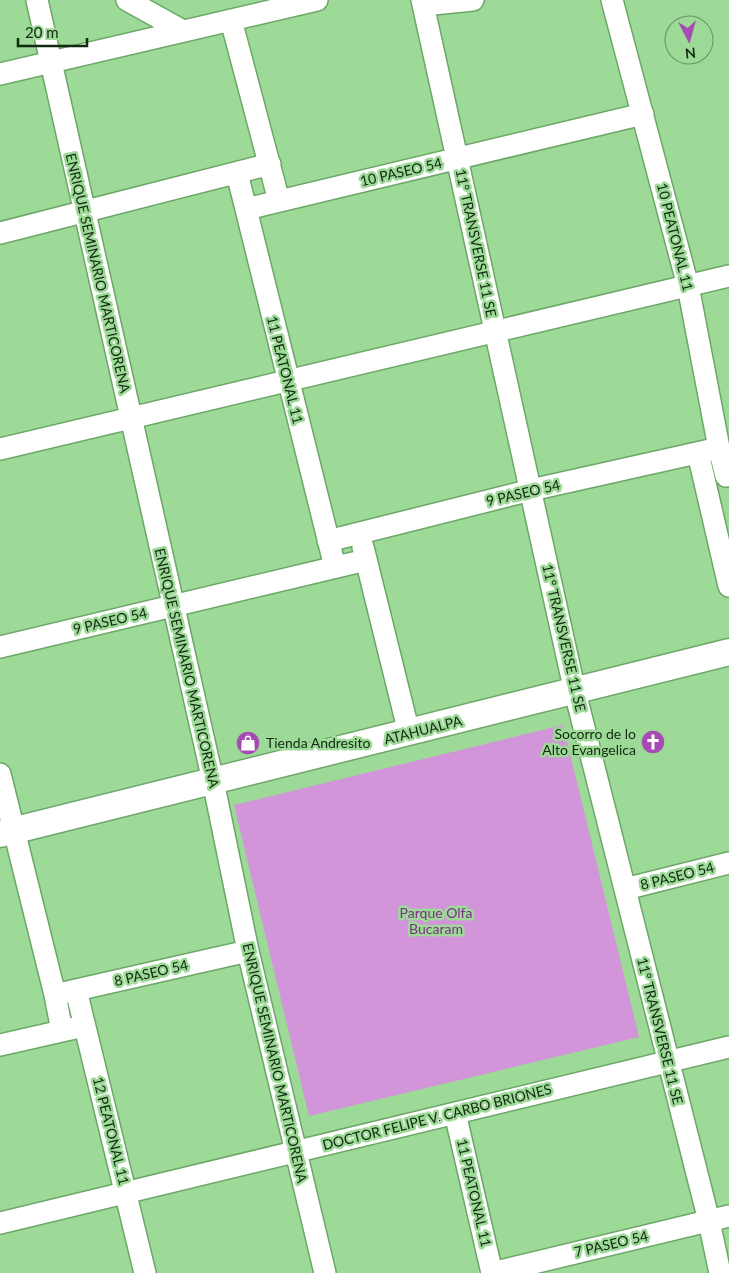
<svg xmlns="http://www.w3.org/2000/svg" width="729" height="1273" viewBox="0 0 729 1273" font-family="Lato,sans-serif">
  <rect width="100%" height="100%" fill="#9dd997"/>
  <path fill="#d295da" d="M 563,725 L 639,1037 L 309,1116 L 234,805 Z"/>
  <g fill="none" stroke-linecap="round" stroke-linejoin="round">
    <g stroke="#6ca768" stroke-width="24">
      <path id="minor" d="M 37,0 L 213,781 L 248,951 L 325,1273
        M 127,0 L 183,31
        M 422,0 L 575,692 L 709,1221 L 720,1273
        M 612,0 L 688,286 L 719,448 L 726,476
        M 423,5 L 473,0
        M 231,20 L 279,201
        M 0,74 L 317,0
        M 237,173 L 335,567
        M 246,209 L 643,114
        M 0,233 L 270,164
        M 0,449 L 729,276
        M 698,453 L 729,586
        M 328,541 L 531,490 L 719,448
        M 363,547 L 409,733
        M 0,647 L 366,560
        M 0,774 L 55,995 L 62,1031
        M 625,889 L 729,863
        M 76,990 L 145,1273
        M 63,993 L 248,951
        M 0,1045 L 75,1028
        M 455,1113 L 492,1273
        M 0,1223 L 729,1047
        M 492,1273 L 729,1216"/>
    </g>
    <g stroke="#6ca768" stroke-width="29">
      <path id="tertiary" d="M 0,834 L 729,652"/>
    </g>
    <use href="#minor" stroke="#fff" stroke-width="21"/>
    <use href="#tertiary" stroke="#fff" stroke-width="26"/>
  </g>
  <defs>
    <g id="church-disc" transform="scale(1.25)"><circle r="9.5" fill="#a64ab4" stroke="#9dd997"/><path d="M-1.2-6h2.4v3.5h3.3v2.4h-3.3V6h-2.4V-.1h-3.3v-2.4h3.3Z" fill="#fff"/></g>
    <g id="shop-disc" transform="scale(1.25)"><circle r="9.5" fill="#a64ab4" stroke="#9dd997"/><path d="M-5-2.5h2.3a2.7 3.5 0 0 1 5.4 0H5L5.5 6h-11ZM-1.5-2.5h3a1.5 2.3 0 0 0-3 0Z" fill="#fff"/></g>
  </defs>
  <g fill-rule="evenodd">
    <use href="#church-disc" x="653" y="742"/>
    <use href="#shop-disc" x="248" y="743"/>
  </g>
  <g text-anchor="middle" stroke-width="5" stroke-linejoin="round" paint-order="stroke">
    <g font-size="14" fill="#122a11" stroke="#9dd997">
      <text transform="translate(401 172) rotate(-13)" y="5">10 PASEO 54</text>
      <text transform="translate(675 237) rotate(76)" y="5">10 PEATONAL 11</text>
      <text transform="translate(476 243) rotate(78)" y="5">11° TRANSVERSE 11 SE</text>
      <text transform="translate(98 273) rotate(77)" y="5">ENRIQUE SEMINARIO MARTICORENA</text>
      <text transform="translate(285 370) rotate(76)" y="5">11 PEATONAL 11</text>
      <text transform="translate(523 493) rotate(-13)" y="5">9 PASEO 54</text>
      <text transform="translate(110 621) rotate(-13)" y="5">9 PASEO 54</text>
      <text transform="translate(564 638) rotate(77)" y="5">11° TRANSVERSE 11 SE</text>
      <text transform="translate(187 668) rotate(77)" y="5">ENRIQUE SEMINARIO MARTICORENA</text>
      <text transform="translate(423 730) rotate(-14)" y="5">ATAHUALPA</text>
      <text transform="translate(677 876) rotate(-14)" y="5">8 PASEO 54</text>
      <text transform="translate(151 973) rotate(-13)" y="5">8 PASEO 54</text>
      <text transform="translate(660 1031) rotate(76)" y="5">11° TRANSVERSE 11 SE</text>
      <text transform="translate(275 1063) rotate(77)" y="5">ENRIQUE SEMINARIO MARTICORENA</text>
      <text transform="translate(437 1117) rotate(-14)" y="5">DOCTOR FELIPE V. CARBO BRIONES</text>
      <text transform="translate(111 1131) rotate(76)" y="5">12 PEATONAL 11</text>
      <text transform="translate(474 1193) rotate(77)" y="5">11 PEATONAL 11</text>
      <text transform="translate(611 1244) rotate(-13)" y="5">7 PASEO 54</text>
    </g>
    <g font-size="14" fill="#122a11" stroke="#9dd997" text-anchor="end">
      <text x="636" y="739">Socorro de lo<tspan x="636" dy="16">Alto Evangelica</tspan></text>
      <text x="266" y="748" text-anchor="start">Tienda Andresito</text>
    </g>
    <g font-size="14" fill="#7e2d8a" stroke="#9dd997">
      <text x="436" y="918">Parque Olfa<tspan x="436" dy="16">Bucaram</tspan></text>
    </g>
  </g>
  <g transform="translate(689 40) rotate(174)"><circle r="24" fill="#9dd997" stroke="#659361"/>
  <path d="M0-4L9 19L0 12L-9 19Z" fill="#a64ab4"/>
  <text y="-8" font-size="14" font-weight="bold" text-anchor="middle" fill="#122a11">N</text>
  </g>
  <path d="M18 38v8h69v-8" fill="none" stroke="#122a11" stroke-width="2.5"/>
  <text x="25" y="38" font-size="15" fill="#122a11" stroke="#9dd997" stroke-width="4" paint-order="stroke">20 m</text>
</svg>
